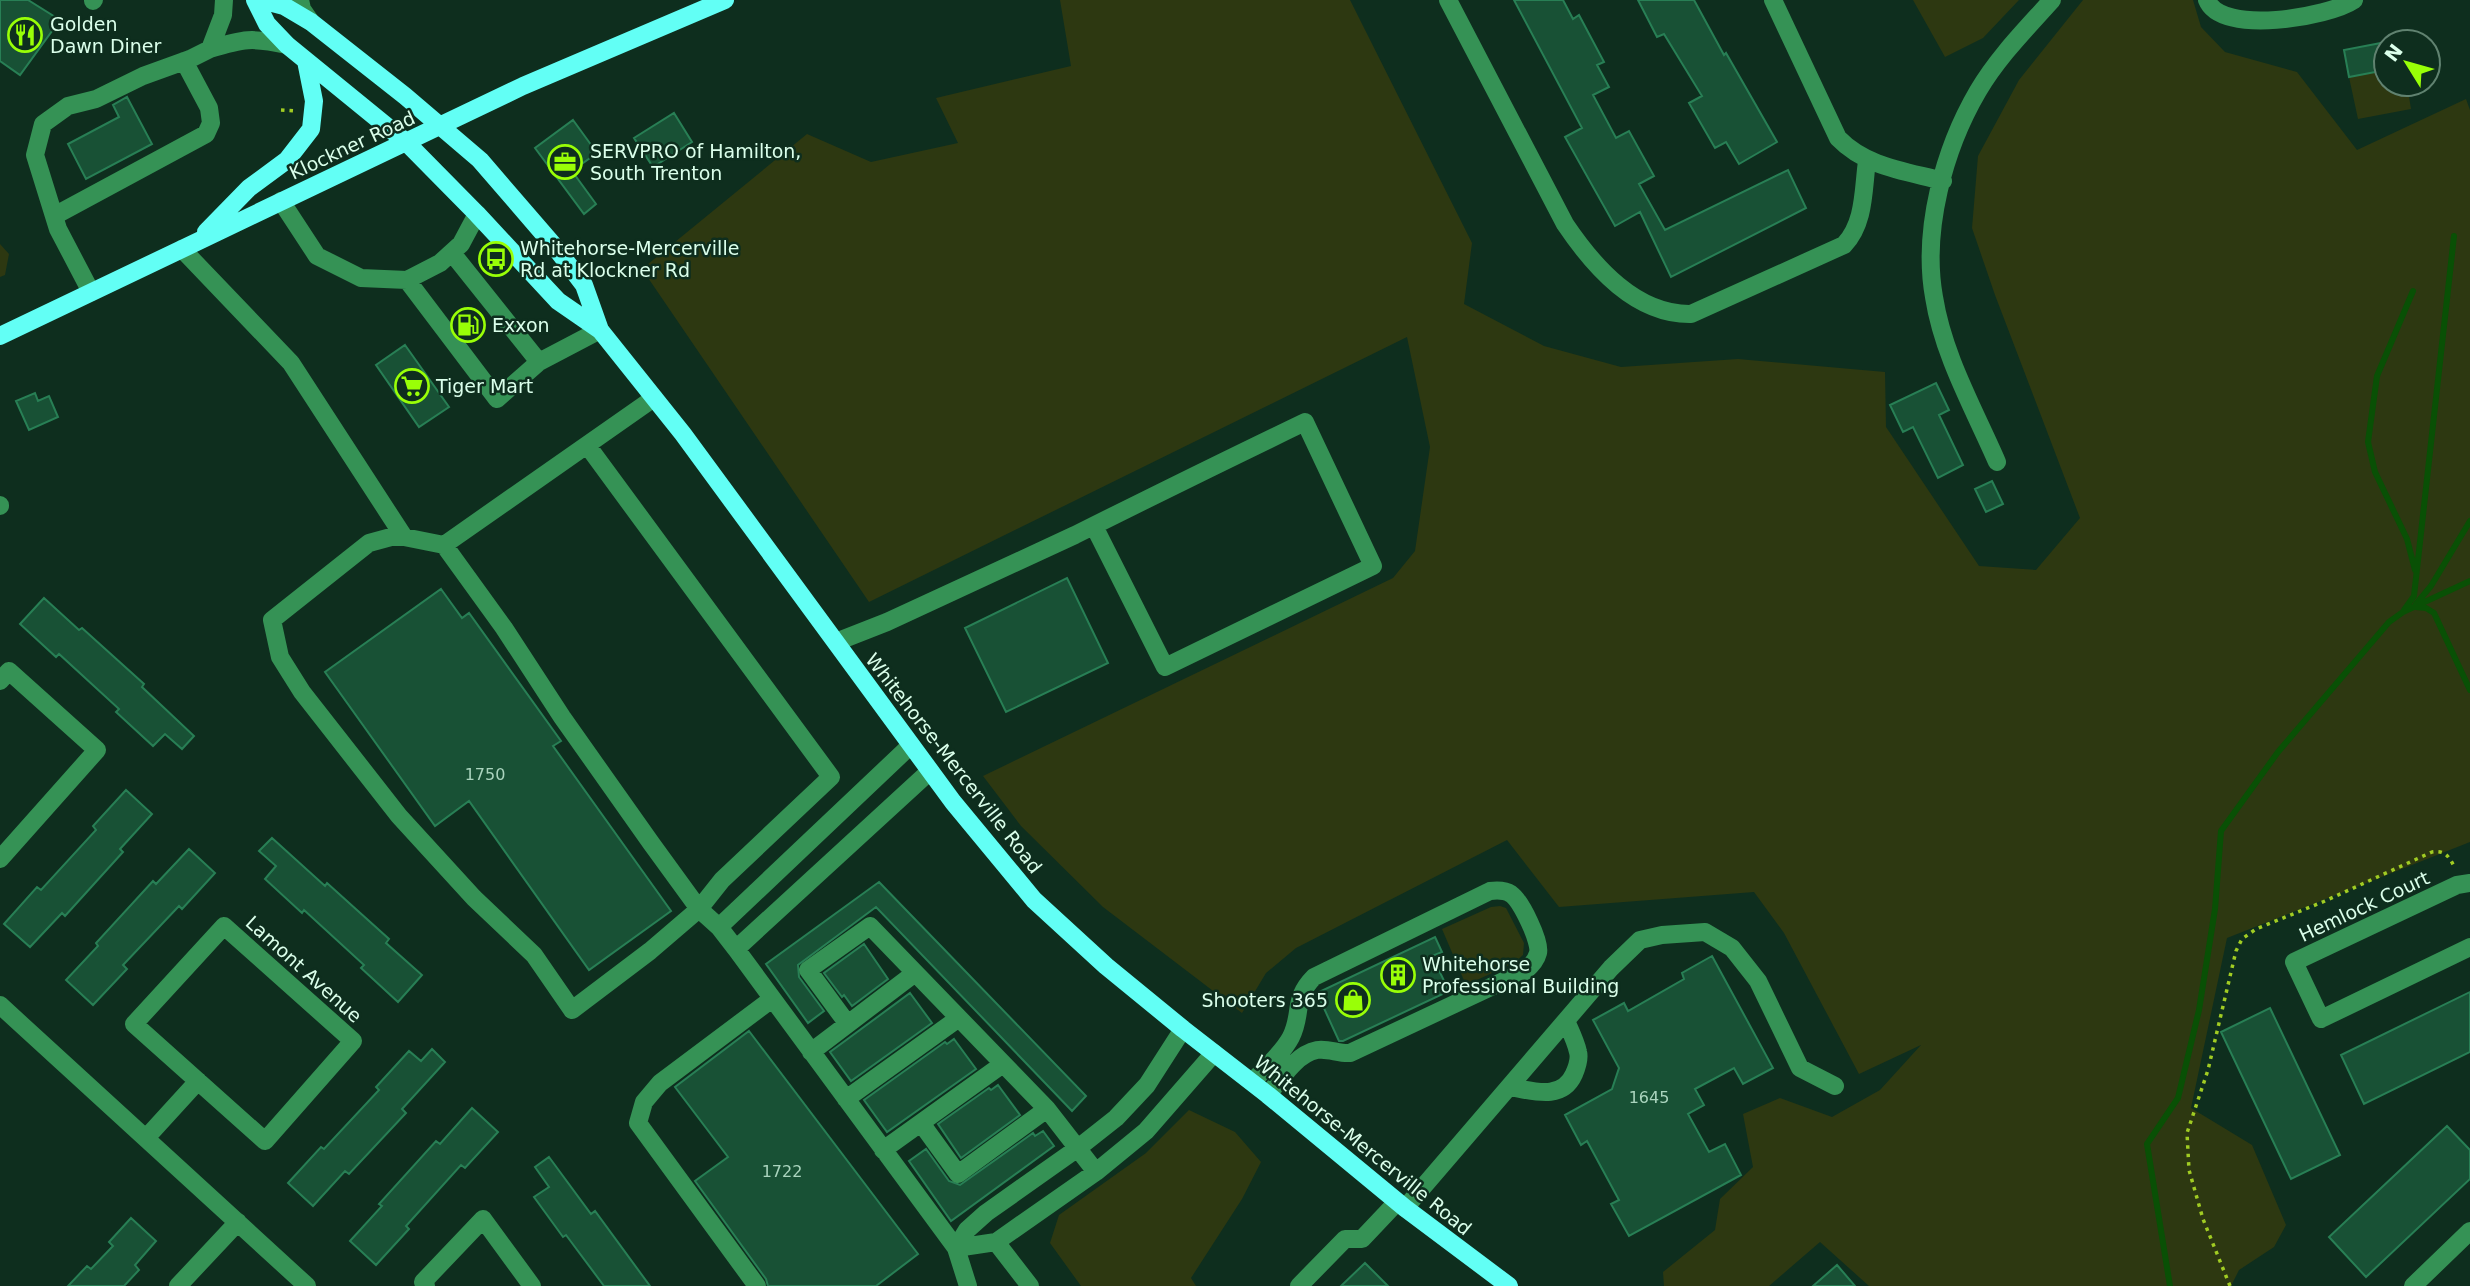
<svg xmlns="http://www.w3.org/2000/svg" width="2470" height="1286" viewBox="0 0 2470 1286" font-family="'DejaVu Sans',sans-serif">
  <rect width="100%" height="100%" fill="#0e2e1e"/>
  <path fill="#2d3811" d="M 1060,0 L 1350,0 L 1472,243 L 1464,304 L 1544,346 L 1621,367 L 1738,359 L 1885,372 L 1886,427 L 1979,566 L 2036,570 L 2080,518 L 1995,295 L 1972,228 L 1978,156 L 2019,80 L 2083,0 L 2193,0 L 2201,27 L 2225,52 L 2297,72 L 2357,150 L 2466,99 L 2470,110 L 2470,842 L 2227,938 L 2191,1108 L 2252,1145 L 2286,1225 L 2274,1247 L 2239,1270 L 2231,1286 L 1869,1286 L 1820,1242 L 1769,1286 L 1664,1286 L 1663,1272 L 1715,1230 L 1720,1199 L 1753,1167 L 1743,1114 L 1780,1098 L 1832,1117 L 1880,1090 L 1921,1045 L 1859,1074 L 1784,933 L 1754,892 L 1559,907 L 1507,840 L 1296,948 L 1266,973 L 1242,1013 L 1103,907 L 1021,826 L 983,776 L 1393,578 L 1415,551 L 1430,447 L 1407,337 L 869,602 L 642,269 L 807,134 L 871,162 L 958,143 L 936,98 L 1071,66 Z
    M 1913,0 L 2019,0 L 1983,38 L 1945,57 Z
    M 2381,70 L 2386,71 L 2386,84 L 2407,84 L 2411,109 L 2358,119 L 2349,77 Z
    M 0,244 L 9,254 L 5,275 L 0,277 Z
    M 1500,906 L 1506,908 L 1524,943 L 1523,955 L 1514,963 L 1466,985 L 1442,929 L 1491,907 Z
    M 1189,1110 L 1235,1132 L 1261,1162 L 1242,1199 L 1191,1278 L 1196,1286 L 1081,1286 L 1050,1243 L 1059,1215 L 1146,1153 Z"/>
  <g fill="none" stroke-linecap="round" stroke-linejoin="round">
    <path stroke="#095005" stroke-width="6" d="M 2413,291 L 2377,376 L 2368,442 L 2375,472 L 2407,539 L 2415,570
      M 2416,604 L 2431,586 L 2470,521
      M 2416,607 L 2426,608 L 2434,613 L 2470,690
      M 2404,610 L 2414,596 L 2454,236
      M 2170,1286 L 2147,1144 L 2178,1098 L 2199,1010 L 2215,909 L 2221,831 L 2278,752 L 2389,622 L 2403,612 L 2470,581"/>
  </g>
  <path fill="#185135" stroke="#287f55" stroke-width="2" d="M 0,0 L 28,0 L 60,20 L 20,75 L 0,61 Z
    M 1514,0 L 1563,0 L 1573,19 L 1579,15 L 1604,62 L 1597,65 L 1609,87 L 1593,95 L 1616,138 L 1629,131 L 1654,176 L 1639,184 L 1665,230 L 1788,170 L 1806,208 L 1671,277 L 1640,212 L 1615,226 L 1565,137 L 1582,128 Z
    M 1638,0 L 1694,0 L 1724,55 L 1726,53 L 1777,142 L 1739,164 L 1726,142 L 1715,148 L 1689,103 L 1702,96 L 1664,34 L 1657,37 Z
    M 2386,42 L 2386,70 L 2349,77 L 2344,50 Z
    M 127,97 L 152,144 L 86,179 L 68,144 L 119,117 L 113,105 Z
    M 674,113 L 692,142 L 653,167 L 634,138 Z
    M 573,120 L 597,153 L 572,171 L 596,204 L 584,214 L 535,148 Z
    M 405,345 L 449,407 L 419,427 L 376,365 Z
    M 1936,383 L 1949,410 L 1939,415 L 1963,465 L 1938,478 L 1913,427 L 1903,432 L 1890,405 Z
    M 35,393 L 38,401 L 49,396 L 58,417 L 29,430 L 16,401 Z
    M 1992,481 L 2003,504 L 1986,512 L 1975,489 Z
    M 1067,578 L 1108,663 L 1006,712 L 965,628 Z
    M 441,589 L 462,618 L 469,613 L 561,741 L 553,746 L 671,911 L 589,970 L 469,801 L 435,826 L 325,672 Z
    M 44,598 L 79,630 L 82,628 L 144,684 L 142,687 L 194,736 L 182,749 L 165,734 L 153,746 L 116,712 L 119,709 L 59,654 L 56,657 L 20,624 Z
    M 126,790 L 152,814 L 120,849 L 123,852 L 65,916 L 62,913 L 30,947 L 4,924 L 37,887 L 41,890 L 96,830 L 93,826 Z
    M 272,838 L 325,886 L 327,883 L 389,939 L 386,943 L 422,975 L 398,1002 L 361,968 L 364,965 L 304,910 L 302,913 L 265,879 L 276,866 L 259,851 Z
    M 189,849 L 215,873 L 182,909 L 179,906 L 123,965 L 127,969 L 93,1005 L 66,980 L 98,946 L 96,943 L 153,881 L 156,884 Z
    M 879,882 L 1086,1096 L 1072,1111 L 876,907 L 798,965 L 799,977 L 824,1011 L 808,1023 L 766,964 Z
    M 1435,937 L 1442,952 L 1432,956 L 1449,991 L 1343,1041 L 1339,1041 L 1317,993 Z
    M 864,944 L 888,979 L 852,1006 L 844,995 L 842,997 L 824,973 Z
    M 1712,956 L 1773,1068 L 1743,1084 L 1734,1068 L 1695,1089 L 1704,1105 L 1688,1114 L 1709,1152 L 1725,1144 L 1741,1175 L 1629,1236 L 1611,1204 L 1619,1200 L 1587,1141 L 1581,1145 L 1565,1115 L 1612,1089 L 1619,1068 L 1593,1020 L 1624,1003 L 1628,1011 L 1684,979 L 1682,973 Z
    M 2470,992 L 2470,1052 L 2364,1104 L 2341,1055 Z
    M 910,993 L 932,1023 L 851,1081 L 830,1052 Z
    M 2270,1008 L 2340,1155 L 2291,1179 L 2221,1032 Z
    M 749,1031 L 918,1254 L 876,1286 L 768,1286 L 766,1279 L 695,1181 L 728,1157 L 675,1087 Z
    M 954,1039 L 976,1069 L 887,1132 L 864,1100 L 945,1042 L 947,1044 Z
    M 432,1049 L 445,1062 L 402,1109 L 406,1113 L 349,1174 L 345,1171 L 313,1206 L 288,1183 L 321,1147 L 324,1149 L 379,1090 L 376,1087 L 409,1051 L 421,1061 Z
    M 998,1085 L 1020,1115 L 961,1158 L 938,1124 L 989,1088 L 991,1090 Z
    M 472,1108 L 498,1132 L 465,1168 L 461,1165 L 406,1226 L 409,1229 L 376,1265 L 350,1241 L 382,1206 L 379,1204 L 436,1141 L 440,1144 Z
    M 2447,1126 L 2470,1150 L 2470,1179 L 2366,1277 L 2329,1237 Z
    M 1043,1131 L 1054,1146 L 951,1221 L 909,1161 L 926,1149 L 949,1181 L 960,1185 L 1033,1133 L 1035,1136 Z
    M 549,1157 L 591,1214 L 595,1211 L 650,1286 L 604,1286 L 566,1235 L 563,1237 L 534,1197 L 549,1187 L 535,1167 Z
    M 131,1218 L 156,1241 L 135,1265 L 139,1270 L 124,1286 L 68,1286 L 87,1266 L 91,1269 L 113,1246 L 109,1242 Z
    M 1365,1263 L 1388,1286 L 1341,1286 Z
    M 1837,1265 L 1855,1286 L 1813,1286 Z"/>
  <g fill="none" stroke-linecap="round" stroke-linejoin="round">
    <path stroke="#a1cc23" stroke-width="3.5" stroke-dasharray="3.5 5" stroke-linecap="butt" d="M 281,110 L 295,111
      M 2230,1286 L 2203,1219 L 2189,1170 L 2187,1133 L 2208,1070 L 2236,951 L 2242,939 L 2256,929 L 2325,901 L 2432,852 C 2446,850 2449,857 2455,868"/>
    <path stroke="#359255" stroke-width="18" d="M 224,0 L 223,15 L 210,49 C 243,39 252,37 287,45
      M 300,0 L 302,9 L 311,22
      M 1448,0 L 1565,224 C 1594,267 1636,315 1691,314 L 1844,245 C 1865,223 1863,190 1867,161
      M 1773,0 L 1838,138 C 1866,167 1905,171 1943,181
      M 2207,0 C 2221,36 2329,17 2354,0
      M 93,1 L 94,0
      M 281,201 L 317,256 L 361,278 L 407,280 L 440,263 L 461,244 L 477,214
      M 54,216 L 206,134 L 211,123 L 209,108 L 184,61
      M 182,249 L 291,363 L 404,537
      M 407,280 L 497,399 L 539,362 L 452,253
      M 91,292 L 58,229 L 35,155 L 43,124 L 68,106 L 96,99 L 143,76 L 190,59 L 210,49
      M 539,362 L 600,330
      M 587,445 L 831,777 L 722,880 L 699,909 L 650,951 L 572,1010 L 534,955 L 474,898 L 399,816 L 302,692 L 280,657 L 272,620 L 369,543 L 391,537 L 404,537 L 444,545 L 504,628 L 562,717 L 651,843 L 699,909 L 719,927 L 736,949 L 956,1248 L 968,1286
      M 1997,462 C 1974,409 1943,355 1934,297 C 1922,230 1944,149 1978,91 C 1998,57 2026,29 2052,0
      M 0,505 L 0,506
      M 444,545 L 654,398
      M 836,642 L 887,622 L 1075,535 C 1151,497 1228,459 1305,422 L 1373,566 L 1165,667 L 1094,526
      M 0,681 L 9,671 L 97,750 L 0,859
      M 2470,883 L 2457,885 L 2294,962 L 2321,1019 L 2470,947
      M 224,926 L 353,1041 L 265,1141 L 134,1024 Z
      M 719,927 L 911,745
      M 736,949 L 930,771
      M 0,1005 L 307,1286
      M 847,1023 L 808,970 L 870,926 L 1047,1109 L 1096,1172
      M 811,1052 L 915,973
      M 1252,1082 C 1265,1068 1282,1054 1291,1037 C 1303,1013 1292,999 1314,977 L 1490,891 C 1498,890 1505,890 1511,894 C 1521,901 1541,942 1538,953 C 1536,961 1531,966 1525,971 L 1350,1053 C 1339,1054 1328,1048 1317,1050 C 1296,1054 1281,1079 1268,1095
      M 1510,1087 C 1533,1091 1562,1101 1574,1074 C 1577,1067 1580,1059 1578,1052 C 1576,1042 1570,1030 1566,1021
      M 846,1099 L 959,1018
      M 921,1123 L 958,1174 L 1047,1109
      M 146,1138 L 198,1081
      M 883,1150 L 1003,1064
      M 1405,1208 L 1611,968 L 1640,940 L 1662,935 L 1705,932 L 1732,948 L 1758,981 L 1800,1068 L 1835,1086
      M 996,1242 L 1030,1286
      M 956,1248 L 996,1242 L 1096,1172 L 1146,1131 L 1214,1053
      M 956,1248 L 967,1230 L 986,1213 L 1078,1148 L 1116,1118 L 1147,1085 L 1183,1029
      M 178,1286 L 238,1222
      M 426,1286 L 423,1282 L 483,1219 L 532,1286
      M 757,1286 L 638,1123 L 644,1102 L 660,1083 L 772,999
      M 1299,1286 L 1345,1239 L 1362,1239 L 1397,1202
      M 2413,1286 L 2470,1231"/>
    <path stroke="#62fff5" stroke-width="18" d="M 255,0 L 267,24 L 287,45 L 406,142 L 477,214 L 558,301 L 600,330 L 683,434 L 953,802 L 1034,900 L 1106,966 L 1183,1029 L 1268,1095 L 1405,1208 L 1509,1286
      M 261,0 L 284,6 L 311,22 L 405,96 L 480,160 L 555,247 L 584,285 L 600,330
      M 206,232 L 249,188 L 287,160 L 311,129 L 314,101 L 306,61
      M 0,336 L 523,86 L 725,0"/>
  </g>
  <defs>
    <g id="restaurant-ring" transform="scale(1.75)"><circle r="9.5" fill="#0e2e1e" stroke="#99ff07" stroke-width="1.5"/><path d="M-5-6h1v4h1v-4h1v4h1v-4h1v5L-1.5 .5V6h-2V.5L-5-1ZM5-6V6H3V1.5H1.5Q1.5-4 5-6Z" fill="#99ff07"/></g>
    <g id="office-ring" transform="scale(1.75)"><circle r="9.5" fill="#0e2e1e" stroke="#99ff07" stroke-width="1.5"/><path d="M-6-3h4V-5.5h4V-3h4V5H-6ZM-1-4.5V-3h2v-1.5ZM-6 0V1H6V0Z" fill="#99ff07"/></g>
    <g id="bus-ring" transform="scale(1.75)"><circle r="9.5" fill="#0e2e1e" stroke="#99ff07" stroke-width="1.5"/><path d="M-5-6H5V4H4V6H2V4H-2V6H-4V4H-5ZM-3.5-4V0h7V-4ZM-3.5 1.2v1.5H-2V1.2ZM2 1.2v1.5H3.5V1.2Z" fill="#99ff07"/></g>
    <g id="fuel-ring" transform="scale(1.75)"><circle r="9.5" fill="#0e2e1e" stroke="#99ff07" stroke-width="1.5"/><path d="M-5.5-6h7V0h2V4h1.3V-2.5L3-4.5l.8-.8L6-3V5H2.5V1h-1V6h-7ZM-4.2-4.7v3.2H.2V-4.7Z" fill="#99ff07"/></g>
    <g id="supermarket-ring" transform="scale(1.75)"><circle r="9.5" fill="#0e2e1e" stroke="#99ff07" stroke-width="1.5"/><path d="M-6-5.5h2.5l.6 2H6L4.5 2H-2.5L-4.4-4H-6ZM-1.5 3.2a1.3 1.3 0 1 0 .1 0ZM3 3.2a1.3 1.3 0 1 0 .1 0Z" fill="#99ff07"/></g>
    <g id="building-ring" transform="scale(1.75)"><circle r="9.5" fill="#0e2e1e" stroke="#99ff07" stroke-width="1.5"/><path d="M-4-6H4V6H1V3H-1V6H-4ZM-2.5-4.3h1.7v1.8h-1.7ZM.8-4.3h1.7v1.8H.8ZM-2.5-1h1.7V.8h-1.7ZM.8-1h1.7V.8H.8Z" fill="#99ff07"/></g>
    <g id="shop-ring" transform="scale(1.75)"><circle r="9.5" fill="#0e2e1e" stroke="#99ff07" stroke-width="1.5"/><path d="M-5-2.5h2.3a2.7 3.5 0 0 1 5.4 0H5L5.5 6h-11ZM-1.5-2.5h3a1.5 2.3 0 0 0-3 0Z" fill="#99ff07"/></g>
  </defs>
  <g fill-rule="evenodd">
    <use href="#restaurant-ring" x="25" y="35"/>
    <use href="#office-ring" x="565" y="162"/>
    <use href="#bus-ring" x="496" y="259"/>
    <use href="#fuel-ring" x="468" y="325"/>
    <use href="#supermarket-ring" x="412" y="386"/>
    <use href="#building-ring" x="1398" y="975"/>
    <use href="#shop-ring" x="1353" y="1000"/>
  </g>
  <g text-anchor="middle" stroke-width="5" stroke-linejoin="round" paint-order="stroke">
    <g font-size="16" fill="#aad4be">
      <text x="485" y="780">1750</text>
      <text x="1649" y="1103">1645</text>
      <text x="782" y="1177">1722</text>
    </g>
    <g font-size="19" fill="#dbffeb" stroke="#0e2e1e" text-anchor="start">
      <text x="50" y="31">Golden<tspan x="50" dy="22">Dawn Diner</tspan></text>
      <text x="590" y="158">SERVPRO of Hamilton,<tspan x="590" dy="22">South Trenton</tspan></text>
      <text x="520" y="255">Whitehorse-Mercerville<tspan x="520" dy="22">Rd at Klockner Rd</tspan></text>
      <text x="492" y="332">Exxon</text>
      <text x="436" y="393">Tiger Mart</text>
      <text x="1422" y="971">Whitehorse<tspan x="1422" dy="22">Professional Building</tspan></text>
      <text x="1328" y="1007" text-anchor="end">Shooters 365</text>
    </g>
    <g font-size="19" fill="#dbffeb" stroke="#0e2e1e">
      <text transform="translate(352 145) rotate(-25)" y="7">Klockner Road</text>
      <text transform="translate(954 763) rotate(52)" y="7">Whitehorse-Mercerville Road</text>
      <text transform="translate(2364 906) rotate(-25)" y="7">Hemlock Court</text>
      <text transform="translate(304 969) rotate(42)" y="7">Lamont Avenue</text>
      <text transform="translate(1363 1145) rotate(39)" y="7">Whitehorse-Mercerville Road</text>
    </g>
  </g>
  <g transform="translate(2407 63) rotate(307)"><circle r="33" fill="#0e2e1e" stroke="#608270" stroke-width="2"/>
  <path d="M0-5L12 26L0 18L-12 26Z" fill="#99ff07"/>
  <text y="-10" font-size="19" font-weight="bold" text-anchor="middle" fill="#dbffeb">N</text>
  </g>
</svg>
